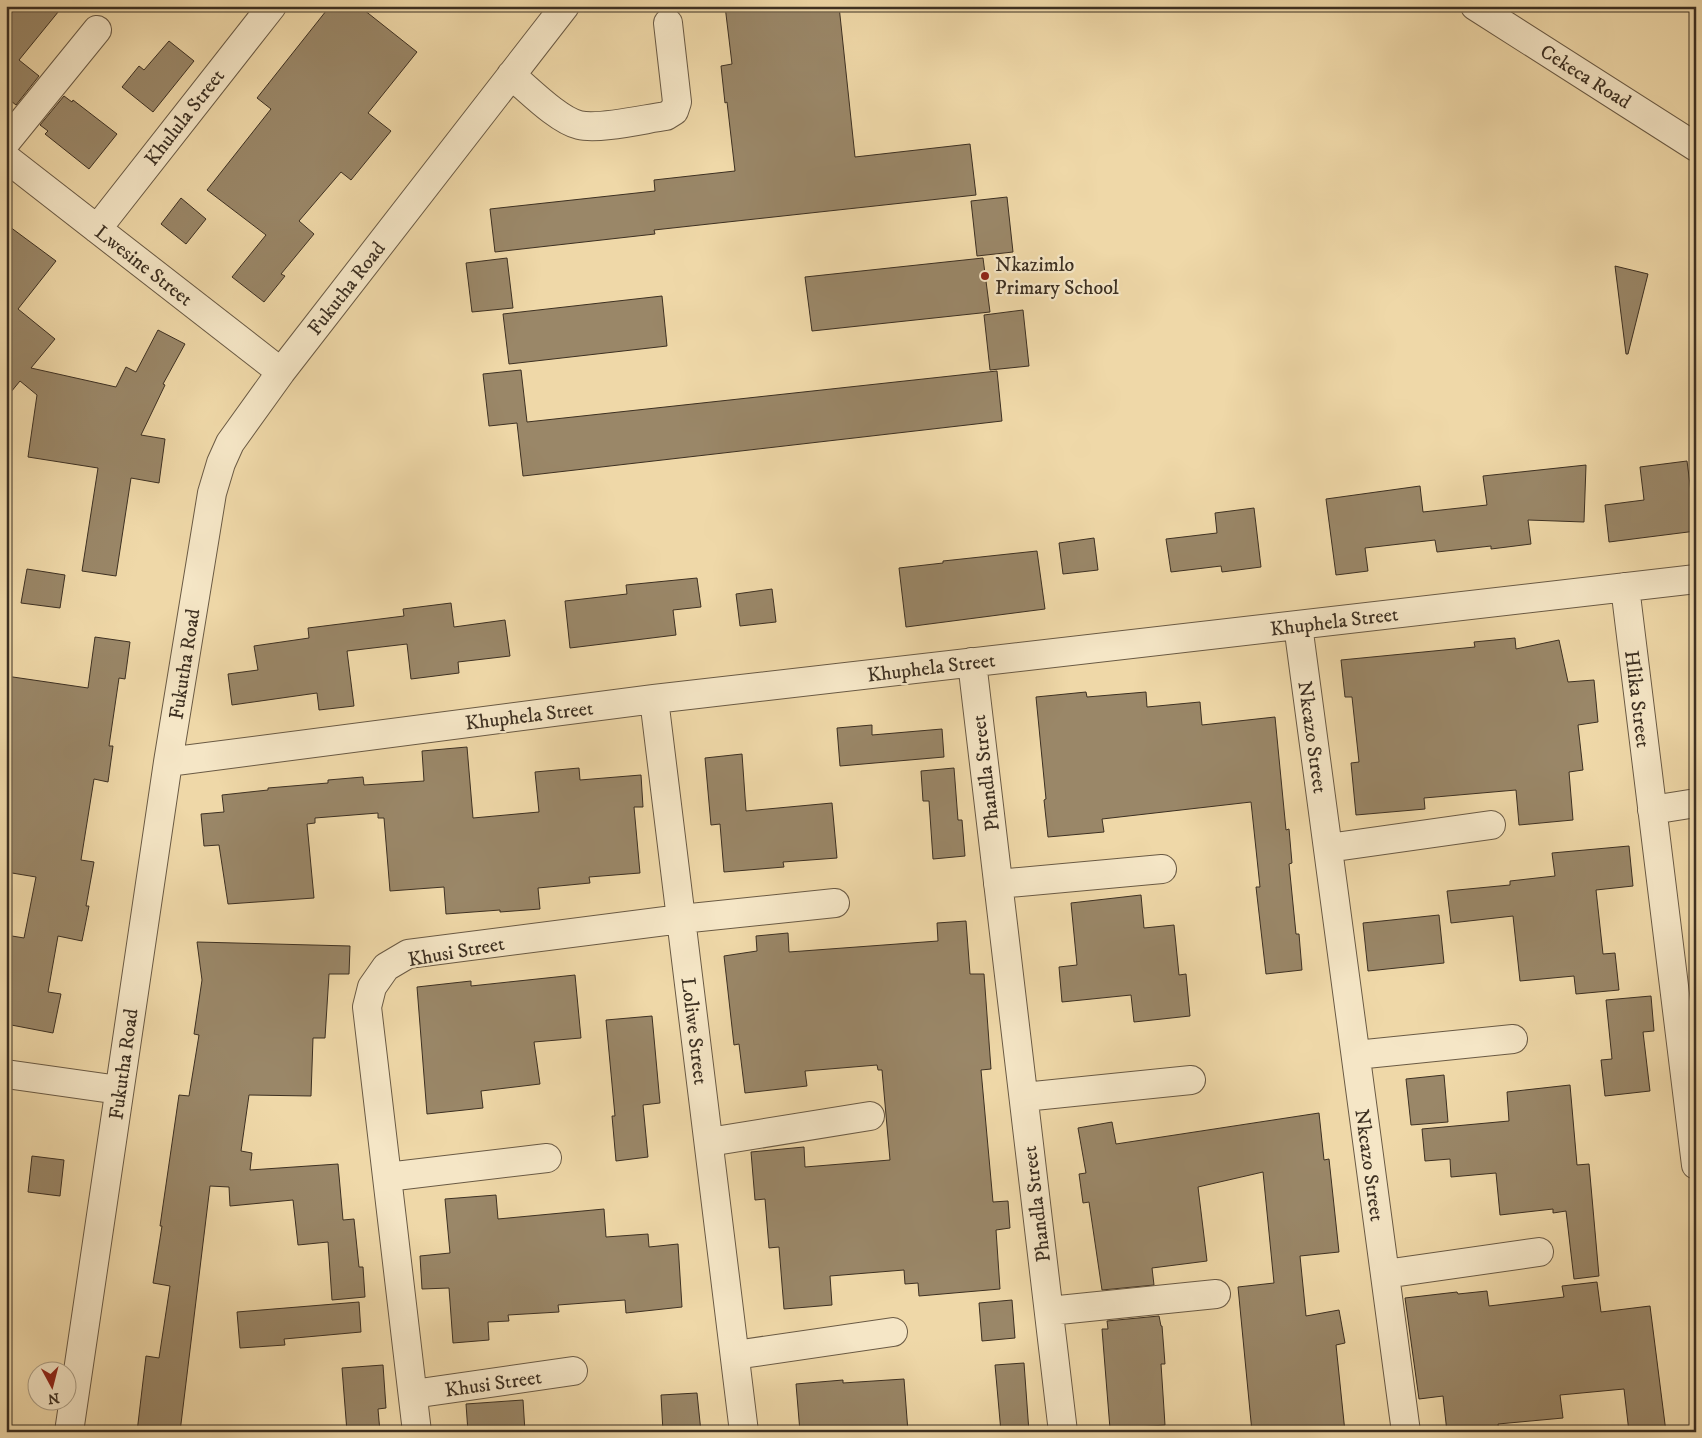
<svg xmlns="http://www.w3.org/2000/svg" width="1702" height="1438" viewBox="0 0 1702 1438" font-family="'IM FELL DW Pica',serif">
  <rect width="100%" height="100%" fill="#efd8a8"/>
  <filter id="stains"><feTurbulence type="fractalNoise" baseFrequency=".004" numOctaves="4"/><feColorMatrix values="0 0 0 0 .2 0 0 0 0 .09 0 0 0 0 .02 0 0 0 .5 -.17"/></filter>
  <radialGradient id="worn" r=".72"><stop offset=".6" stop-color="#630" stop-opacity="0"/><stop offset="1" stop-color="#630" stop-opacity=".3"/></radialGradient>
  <path fill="#9a8768" stroke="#3d3022" d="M 6,6 L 63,6 L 19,60 L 39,76 L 16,105 L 6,97 Z
    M 330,6 L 359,6 L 417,52 L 368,113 L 391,131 L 351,180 L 341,172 L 299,221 L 314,234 L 281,274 L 285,276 L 264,302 L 232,277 L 266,235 L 207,190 L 271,109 L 257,98 Z
    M 725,6 L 839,6 L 855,157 L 970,144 L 976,195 L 654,230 L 655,234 L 495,252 L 490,209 L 655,191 L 654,180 L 735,171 L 727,102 L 725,103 L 721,66 L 732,64 Z
    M 169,41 L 194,61 L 153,112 L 122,87 L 139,66 L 144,70 Z
    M 64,96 L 72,102 L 73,100 L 117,134 L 89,169 L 45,134 L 48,131 L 40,125 Z
    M 1007,197 L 1013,252 L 977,256 L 971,201 Z
    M 181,198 L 206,219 L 186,244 L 161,224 Z
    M 6,224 L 56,261 L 18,309 L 55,339 L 31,368 L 116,387 L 126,367 L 136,372 L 158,330 L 185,344 L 163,384 L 165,385 L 141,435 L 165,439 L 159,483 L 131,478 L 116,576 L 82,571 L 98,468 L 28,457 L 37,395 L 20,381 L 6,398 Z
    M 507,258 L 513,308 L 472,312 L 466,263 Z
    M 983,258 L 990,312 L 812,331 L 805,277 Z
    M 1615,266 L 1648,274 L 1628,354 L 1626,354 Z
    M 662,296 L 667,346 L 509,364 L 503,314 Z
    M 1023,310 L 1029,366 L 990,370 L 984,315 Z
    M 521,370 L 527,422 L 997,371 L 1002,421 L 523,476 L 517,423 L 489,426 L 483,374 Z
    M 1687,461 L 1696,531 L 1609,542 L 1605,505 L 1644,500 L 1640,467 Z
    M 1586,465 L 1584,522 L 1528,520 L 1531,544 L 1491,549 L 1491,546 L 1437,552 L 1435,540 L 1365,548 L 1368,571 L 1336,575 L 1326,499 L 1420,486 L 1423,512 L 1487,505 L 1483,476 Z
    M 1254,508 L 1261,567 L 1222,572 L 1221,566 L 1171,572 L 1166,539 L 1217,533 L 1215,513 Z
    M 1094,538 L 1098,570 L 1063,574 L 1059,543 Z
    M 1037,551 L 1045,609 L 906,627 L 899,568 L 943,563 L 943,561 Z
    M 27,569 L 65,575 L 60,608 L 21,603 Z
    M 697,578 L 701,607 L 673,610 L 676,635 L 570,648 L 565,601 L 627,594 L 626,585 Z
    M 772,589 L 776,622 L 740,626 L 736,594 Z
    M 451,603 L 454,627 L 505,620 L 510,656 L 458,662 L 459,673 L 411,679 L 407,644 L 347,651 L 354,706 L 319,710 L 317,693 L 232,705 L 228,674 L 258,670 L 254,646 L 309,638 L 308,628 L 404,616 L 403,609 Z
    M 95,637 L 130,642 L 125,679 L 119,678 L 109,746 L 113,746 L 108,782 L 94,779 L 81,860 L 94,862 L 86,906 L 89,906 L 82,941 L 58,936 L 48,992 L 61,994 L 53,1033 L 6,1024 L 6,935 L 24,938 L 36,877 L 6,872 L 6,676 L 88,688 Z
    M 1515,638 L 1516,649 L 1559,640 L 1568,682 L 1594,680 L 1598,722 L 1578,725 L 1583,770 L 1569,772 L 1573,820 L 1519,825 L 1516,790 L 1424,798 L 1425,809 L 1356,815 L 1351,763 L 1359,762 L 1352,697 L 1345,697 L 1341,660 L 1475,647 L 1474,642 Z
    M 1086,692 L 1087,697 L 1146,692 L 1147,707 L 1200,702 L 1202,725 L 1275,717 L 1286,830 L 1289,829 L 1292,863 L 1289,864 L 1296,934 L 1299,934 L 1302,970 L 1266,974 L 1256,887 L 1260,887 L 1251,802 L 1102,819 L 1104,832 L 1048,837 L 1044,800 L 1046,799 L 1036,697 Z
    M 872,725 L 872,735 L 942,729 L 944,757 L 840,766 L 837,728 Z
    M 467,747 L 473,818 L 539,812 L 535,772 L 579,768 L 580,780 L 641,775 L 643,807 L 634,807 L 640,873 L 589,877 L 590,883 L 538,888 L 540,909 L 500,912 L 500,910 L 446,914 L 444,887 L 390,891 L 384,818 L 378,818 L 378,813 L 315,818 L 315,823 L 307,824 L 314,898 L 228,904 L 219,845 L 204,846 L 201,814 L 224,812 L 222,795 L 268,790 L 268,788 L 328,783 L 328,780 L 363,777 L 364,785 L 424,781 L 422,751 Z
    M 742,754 L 746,811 L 832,803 L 837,858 L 783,862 L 784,867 L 724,872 L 720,824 L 711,825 L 705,758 Z
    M 954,768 L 958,820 L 962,820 L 965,856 L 933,859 L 929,801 L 923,801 L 921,771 Z
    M 1629,846 L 1633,886 L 1596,890 L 1603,954 L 1615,953 L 1619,990 L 1576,994 L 1574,976 L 1520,981 L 1513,916 L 1451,923 L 1447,891 L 1510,885 L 1510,881 L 1555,876 L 1552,853 Z
    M 1141,895 L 1144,928 L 1174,925 L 1179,975 L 1186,974 L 1190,1016 L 1134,1022 L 1131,995 L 1062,1002 L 1059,967 L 1077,965 L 1071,903 Z
    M 1439,915 L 1444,963 L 1368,971 L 1363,923 Z
    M 966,921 L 970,974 L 984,974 L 991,1069 L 981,1070 L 993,1202 L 1008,1201 L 1010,1228 L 996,1230 L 1000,1289 L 919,1296 L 918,1283 L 905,1284 L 904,1270 L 830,1276 L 832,1305 L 784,1309 L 779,1247 L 769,1248 L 765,1199 L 755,1200 L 751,1152 L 804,1147 L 805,1167 L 890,1160 L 882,1070 L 878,1070 L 877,1065 L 805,1071 L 807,1086 L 745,1093 L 739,1044 L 734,1045 L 724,956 L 757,951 L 756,936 L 788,933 L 789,952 L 938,941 L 937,923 Z
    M 197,942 L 350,946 L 349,974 L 329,974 L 325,1038 L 313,1038 L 311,1096 L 249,1095 L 241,1151 L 252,1153 L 250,1170 L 338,1164 L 343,1220 L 354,1219 L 359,1267 L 363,1267 L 365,1297 L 332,1300 L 328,1242 L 298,1245 L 293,1200 L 230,1206 L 229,1187 L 210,1186 L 180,1432 L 137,1432 L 146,1356 L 159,1358 L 170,1286 L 153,1283 L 162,1226 L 160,1226 L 179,1095 L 189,1096 L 199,1035 L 194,1034 L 202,980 Z
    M 575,975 L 581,1038 L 534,1042 L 540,1084 L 481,1091 L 483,1108 L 427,1114 L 417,987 L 471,981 L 471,986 Z
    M 1651,996 L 1654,1031 L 1643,1032 L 1650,1091 L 1605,1096 L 1601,1060 L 1612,1059 L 1606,1000 Z
    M 652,1016 L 660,1103 L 643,1105 L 648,1157 L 616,1161 L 612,1116 L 615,1116 L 606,1020 Z
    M 1444,1075 L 1448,1122 L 1411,1125 L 1406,1079 Z
    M 1570,1085 L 1577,1165 L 1589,1164 L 1599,1276 L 1574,1279 L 1566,1211 L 1553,1213 L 1553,1209 L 1500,1215 L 1496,1173 L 1451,1177 L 1450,1159 L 1425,1161 L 1422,1129 L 1509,1121 L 1507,1092 Z
    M 1319,1113 L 1324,1160 L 1329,1159 L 1339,1252 L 1300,1256 L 1306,1316 L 1339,1310 L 1345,1343 L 1336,1345 L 1345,1432 L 1252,1432 L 1238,1287 L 1274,1283 L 1263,1172 L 1198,1187 L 1207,1261 L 1152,1268 L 1154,1285 L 1102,1290 L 1089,1202 L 1083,1203 L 1079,1174 L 1086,1173 L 1078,1128 L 1112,1122 L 1116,1144 Z
    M 32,1156 L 64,1160 L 60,1196 L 28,1192 Z
    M 496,1195 L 498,1219 L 604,1209 L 606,1237 L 648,1234 L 649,1247 L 678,1244 L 682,1307 L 626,1313 L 625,1300 L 558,1305 L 559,1312 L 508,1315 L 509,1321 L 488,1322 L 489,1340 L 453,1343 L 449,1288 L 422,1289 L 420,1256 L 450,1253 L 445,1199 Z
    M 1597,1282 L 1601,1312 L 1650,1306 L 1666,1432 L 1629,1432 L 1624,1389 L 1560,1395 L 1563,1418 L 1498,1424 L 1499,1432 L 1447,1432 L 1443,1396 L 1419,1399 L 1405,1298 L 1457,1292 L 1458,1294 L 1487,1291 L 1489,1306 L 1564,1297 L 1562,1286 Z
    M 1012,1300 L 1015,1338 L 982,1341 L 979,1303 Z
    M 359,1302 L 361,1332 L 284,1339 L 285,1345 L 240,1348 L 237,1312 Z
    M 1159,1316 L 1161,1326 L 1162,1326 L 1165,1364 L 1161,1364 L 1165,1425 L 1110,1429 L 1102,1329 L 1108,1329 L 1107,1321 Z
    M 1024,1363 L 1029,1432 L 1001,1432 L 995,1365 Z
    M 383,1365 L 386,1408 L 378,1409 L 380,1432 L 347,1432 L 342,1368 Z
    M 904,1379 L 908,1432 L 800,1432 L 796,1384 L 843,1380 L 843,1383 Z
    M 697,1393 L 701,1432 L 663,1432 L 661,1395 Z
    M 523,1400 L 525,1432 L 468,1432 L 466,1404 Z"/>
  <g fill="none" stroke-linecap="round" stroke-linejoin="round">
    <g stroke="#6a5a44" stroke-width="30">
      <path id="minor" d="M 1475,6 L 1696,147
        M 511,75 C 528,89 558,120 579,125 C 599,130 644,119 666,116 L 674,111 L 677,102 L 668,23
        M 6,142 L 97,30
        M 6,158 L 281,372
        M 97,229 L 272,6
        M 1625,587 L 1696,1165
        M 1298,625 L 1406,1432
        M 972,662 L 1063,1432
        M 654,699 L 744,1432
        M 168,762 L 654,699 L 1696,579
        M 1652,810 L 1696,803
        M 1328,848 L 1491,825
        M 998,884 L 1162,869
        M 1356,1055 L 1513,1039
        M 6,1074 L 119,1090
        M 1024,1097 L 1191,1080
        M 709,1142 L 870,1116
        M 387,1177 L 547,1158
        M 1385,1274 L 1539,1252
        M 1049,1311 L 1216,1294
        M 735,1355 L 893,1332
        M 413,1394 L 573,1371
        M 69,1432 L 168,762 L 212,493 L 221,463 L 230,443 L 281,372 L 565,6
        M 417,1432 L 367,1007 L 372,987 L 386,967 L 408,954 L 681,919 L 835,903"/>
    </g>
    <use href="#minor" stroke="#f5e6c6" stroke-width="28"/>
  </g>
  <circle fill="#8f2418" stroke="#f5e6c6" stroke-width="2" cx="985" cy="276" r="5"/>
  <g text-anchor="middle" stroke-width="4.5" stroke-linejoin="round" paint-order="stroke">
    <g font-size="20" fill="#3d3022" stroke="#f5e6c6">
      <text transform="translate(1586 76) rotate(32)" y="7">Cekeca Road</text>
      <text transform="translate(184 117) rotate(-52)" y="7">Khulula Street</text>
      <text transform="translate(144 265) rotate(38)" y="7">Lwesine Street</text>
      <text transform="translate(346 288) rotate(-52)" y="7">Fukutha Road</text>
      <text transform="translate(1334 621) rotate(-7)" y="7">Khuphela Street</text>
      <text transform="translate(184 664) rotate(-81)" y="7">Fukutha Road</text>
      <text transform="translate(931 667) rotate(-7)" y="7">Khuphela Street</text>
      <text transform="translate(1638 699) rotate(83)" y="7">Hlika Street</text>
      <text transform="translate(529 715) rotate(-7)" y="7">Khuphela Street</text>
      <text transform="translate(1313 737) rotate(82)" y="7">Nkcazo Street</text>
      <text transform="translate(985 773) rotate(-97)" y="7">Phandla Street</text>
      <text transform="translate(456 951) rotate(-10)" y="7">Khusi Street</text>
      <text transform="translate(695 1031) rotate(83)" y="7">Loliwe Street</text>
      <text transform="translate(123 1064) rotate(-82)" y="7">Fukutha Road</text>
      <text transform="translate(1370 1165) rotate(82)" y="7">Nkcazo Street</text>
      <text transform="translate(1036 1204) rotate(-97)" y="7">Phandla Street</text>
      <text transform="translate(493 1383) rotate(-8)" y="7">Khusi Street</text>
    </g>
    <g font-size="20" fill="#3d3022" stroke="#f5e6c6" text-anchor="start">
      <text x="995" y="271">Nkazimlo<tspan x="995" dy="23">Primary School</tspan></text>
    </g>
  </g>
  <rect width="1702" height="1438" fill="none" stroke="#efd8a8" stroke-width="25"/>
  <rect x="8" y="8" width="1687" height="1423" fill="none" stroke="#3d3022" stroke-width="2.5"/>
  <rect x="12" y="12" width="1677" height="1413" fill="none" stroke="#3d3022"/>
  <g transform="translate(52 1386) rotate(173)"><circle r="24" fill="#f5e6c6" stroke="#ab9d84"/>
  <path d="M0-4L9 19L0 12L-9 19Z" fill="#8f2418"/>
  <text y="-8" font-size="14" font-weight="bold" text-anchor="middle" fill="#3d3022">N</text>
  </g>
  <rect width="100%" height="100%" filter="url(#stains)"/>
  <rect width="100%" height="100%" fill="url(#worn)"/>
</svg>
